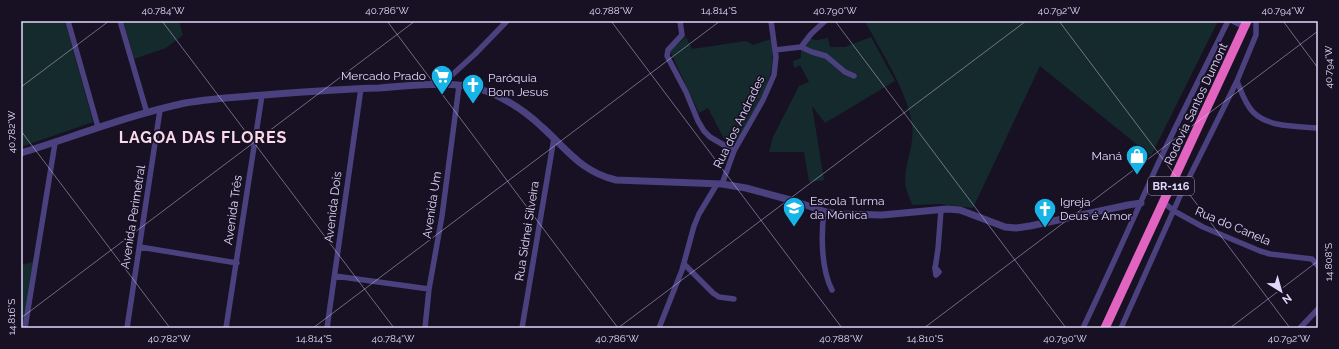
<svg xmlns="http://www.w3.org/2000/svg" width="1339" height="349" viewBox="0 0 1339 349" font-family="Raleway,sans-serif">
  <rect width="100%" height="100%" fill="#171123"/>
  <path fill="#142a2d" d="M 21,21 L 65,21 L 93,122 L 21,147 Z
    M 123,21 L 179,21 L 183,35 L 166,48 L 134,59 Z
    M 865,21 L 1218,21 L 1151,156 L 1040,66 L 973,208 L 940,204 L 912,205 C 910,198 905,189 905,182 C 905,162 915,144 912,124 C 907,90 881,52 865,21 Z
    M 686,37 L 692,49 L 746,41 L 753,45 L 771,39 C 779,77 757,104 740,136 L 735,142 L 731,143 L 724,139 L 708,108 L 699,113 L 670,51 Z
    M 871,37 L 895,81 L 825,123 L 812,106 L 824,180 L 809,182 L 804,152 L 769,152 L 773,137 L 799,86 L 809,82 L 800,65 L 794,68 L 793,61 L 801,58 L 801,47 L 810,39 L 817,40 L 828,38 L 830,47 L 845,47 Z
    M 33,262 L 24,328 L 21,328 L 21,265 Z"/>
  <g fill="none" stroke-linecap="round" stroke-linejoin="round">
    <path stroke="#4b417e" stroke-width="5.5" d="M 68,21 L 98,127
      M 120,21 L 147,113
      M 680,21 L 682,35 L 668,50 L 667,56 L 686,92 L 698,121 L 704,131 L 710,137 L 734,151
      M 1233,21 L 1244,27
      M 801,47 L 811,34 L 825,21
      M 775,50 L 801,47 L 812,52 L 826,56 L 845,72 L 854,76
      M 1237,81 C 1241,91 1245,104 1253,112 C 1269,128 1297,126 1318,128
      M 441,85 L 475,54 L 507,21
      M 722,184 L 734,151 L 763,100 L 774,75 L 776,57 L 771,21
      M 1163,202 L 1174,211 L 1203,227 L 1260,251 L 1270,254 L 1312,259 L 1318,266
      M 824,211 C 821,235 821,269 832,290
      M 140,247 L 237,263
      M 684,264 L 713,293 L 719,297 L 734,299
      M 935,267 L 939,272 L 936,275 L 935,269 L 938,249 L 941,210
      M 335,276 L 429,289
      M 25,328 L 55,143
      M 127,328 L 160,110
      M 226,328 L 262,95
      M 327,328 L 361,88
      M 425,328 L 429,289 L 442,216 L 459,86
      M 522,328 L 554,138
      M 659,328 L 682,270 L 694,226 L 699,214 L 717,184
      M 1083,328 C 1108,275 1132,222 1156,168 C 1179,119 1204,70 1228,21
      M 1121,328 L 1180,196 L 1237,81 L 1256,35 L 1256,21
      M 1300,328 L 1318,309"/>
    <path stroke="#4b417e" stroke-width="7" d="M 21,153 C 76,136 129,115 185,103 C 212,98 238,97 264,95 C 302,92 340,89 379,88 C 410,86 450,80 480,89 C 504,97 524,110 542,127 C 567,149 581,172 616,180 L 722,184 L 746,188 L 794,201 L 826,212 L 838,214 L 882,215 L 947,209 L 960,210 L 1005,227 L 1016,228 L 1030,226 L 1128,205 L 1141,203"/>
    <path stroke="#e064c0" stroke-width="9" d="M 1105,328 L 1247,21"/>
  </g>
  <path fill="none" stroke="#e0d7fb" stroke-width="1" stroke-opacity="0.45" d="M 162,21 L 394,328M 387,21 L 618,328M 611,21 L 842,328M 835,21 L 1066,328M 1059,21 L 1290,328M 1283,21 L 1318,68M 21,87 L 109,21M 21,131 L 170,328M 21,318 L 415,21M 313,328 L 720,21M 618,328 L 1026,21M 924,328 L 1318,31M 1230,328 L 1318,261"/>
  <defs>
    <g id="supermarket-pin" transform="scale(1.15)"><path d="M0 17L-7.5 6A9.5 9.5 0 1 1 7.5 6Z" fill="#17b5e7" stroke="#171123"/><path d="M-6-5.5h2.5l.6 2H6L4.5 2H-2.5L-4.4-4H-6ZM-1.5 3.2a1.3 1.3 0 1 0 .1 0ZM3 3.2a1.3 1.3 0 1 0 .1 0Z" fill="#fff"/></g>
    <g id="church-pin" transform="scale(1.15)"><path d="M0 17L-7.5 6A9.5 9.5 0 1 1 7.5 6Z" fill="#17b5e7" stroke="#171123"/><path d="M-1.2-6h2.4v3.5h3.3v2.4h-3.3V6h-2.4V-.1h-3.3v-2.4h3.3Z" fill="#fff"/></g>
    <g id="shop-pin" transform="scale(1.15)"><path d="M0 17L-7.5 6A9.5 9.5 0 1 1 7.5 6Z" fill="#17b5e7" stroke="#171123"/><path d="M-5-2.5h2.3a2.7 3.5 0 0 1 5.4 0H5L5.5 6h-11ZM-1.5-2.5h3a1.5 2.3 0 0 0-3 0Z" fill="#fff"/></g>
    <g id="school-pin" transform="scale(1.15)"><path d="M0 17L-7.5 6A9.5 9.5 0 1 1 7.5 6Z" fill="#17b5e7" stroke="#171123"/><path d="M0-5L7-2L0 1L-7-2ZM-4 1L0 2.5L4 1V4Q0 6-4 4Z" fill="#fff"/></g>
  </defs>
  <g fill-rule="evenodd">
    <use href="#supermarket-pin" x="442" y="76"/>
    <use href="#church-pin" x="473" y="85"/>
    <use href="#shop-pin" x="1137" y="156"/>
    <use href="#school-pin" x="794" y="208"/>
    <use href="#church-pin" x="1045" y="209"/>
  </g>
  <g text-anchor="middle" stroke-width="3.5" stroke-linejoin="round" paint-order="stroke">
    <rect fill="#171123" stroke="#a49cba" stroke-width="1" x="1148" y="177" width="46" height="18" rx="3"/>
    <g font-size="11" font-weight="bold" fill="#e0d7fb">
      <text x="1171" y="190">BR-116</text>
    </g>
    <g font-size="12" fill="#e0d7fb" stroke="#171123" text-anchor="start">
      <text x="426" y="80" text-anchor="end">Mercado Prado</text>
      <text x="488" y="82">Paróquia<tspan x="488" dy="14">Bom Jesus</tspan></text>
      <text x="1122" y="160" text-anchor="end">Maná</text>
      <text x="810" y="205">Escola Turma<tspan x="810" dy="14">da Mônica</tspan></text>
      <text x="1060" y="206">Igreja<tspan x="1060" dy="14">Deus é Amor</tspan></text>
    </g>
    <g font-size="12" fill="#e0d7fb" stroke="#171123">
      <text transform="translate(1196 104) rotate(-65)" y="4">Rodovia Santos Dumont</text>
      <text transform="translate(739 122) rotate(-64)" y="4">Rua dos Andrades</text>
      <text transform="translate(432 205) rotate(-81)" y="4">Avenida Um</text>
      <text transform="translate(333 207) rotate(-83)" y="4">Avenida Dois</text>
      <text transform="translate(233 210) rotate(-82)" y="4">Avenida Três</text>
      <text transform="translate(133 217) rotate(-81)" y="4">Avenida Perimetral</text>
      <text transform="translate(1233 226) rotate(23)" y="4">Rua do Canela</text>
      <text transform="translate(527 231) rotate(-81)" y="4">Rua Sidnei Silveira</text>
    </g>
    <g font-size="16" font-weight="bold" letter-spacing="1" fill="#fbd9ea" stroke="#171123">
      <text x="203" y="143">LAGOA DAS FLORES</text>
    </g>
  </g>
  <rect width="1339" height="349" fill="none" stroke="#171123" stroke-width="44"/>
  <g transform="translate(1281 291) rotate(143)" stroke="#171123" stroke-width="3" paint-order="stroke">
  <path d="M0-3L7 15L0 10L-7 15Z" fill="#e0d7fb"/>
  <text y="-6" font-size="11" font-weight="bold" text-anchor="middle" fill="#e0d7fb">N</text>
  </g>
  <rect x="22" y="22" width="1295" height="305" fill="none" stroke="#e0d7fb" stroke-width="1.5"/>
  <g font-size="10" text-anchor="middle" fill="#e0d7fb">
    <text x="163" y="14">40.784°W</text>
    <text x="387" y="14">40.786°W</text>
    <text x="611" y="14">40.788°W</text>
    <text x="719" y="14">14.814°S</text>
    <text x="835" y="14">40.790°W</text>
    <text x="1059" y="14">40.792°W</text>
    <text x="1283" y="14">40.794°W</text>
    <text transform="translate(1328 67) rotate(-90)" y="4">40.794°W</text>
    <text transform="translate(11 132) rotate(-90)" y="4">40.782°W</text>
    <text transform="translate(1328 262) rotate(-90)" y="4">14.808°S</text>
    <text transform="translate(11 317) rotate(-90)" y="4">14.816°S</text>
    <text x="169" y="342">40.782°W</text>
    <text x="314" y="342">14.814°S</text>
    <text x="393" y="342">40.784°W</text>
    <text x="617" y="342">40.786°W</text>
    <text x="841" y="342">40.788°W</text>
    <text x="925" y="342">14.810°S</text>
    <text x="1065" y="342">40.790°W</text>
    <text x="1289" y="342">40.792°W</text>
  </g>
</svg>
